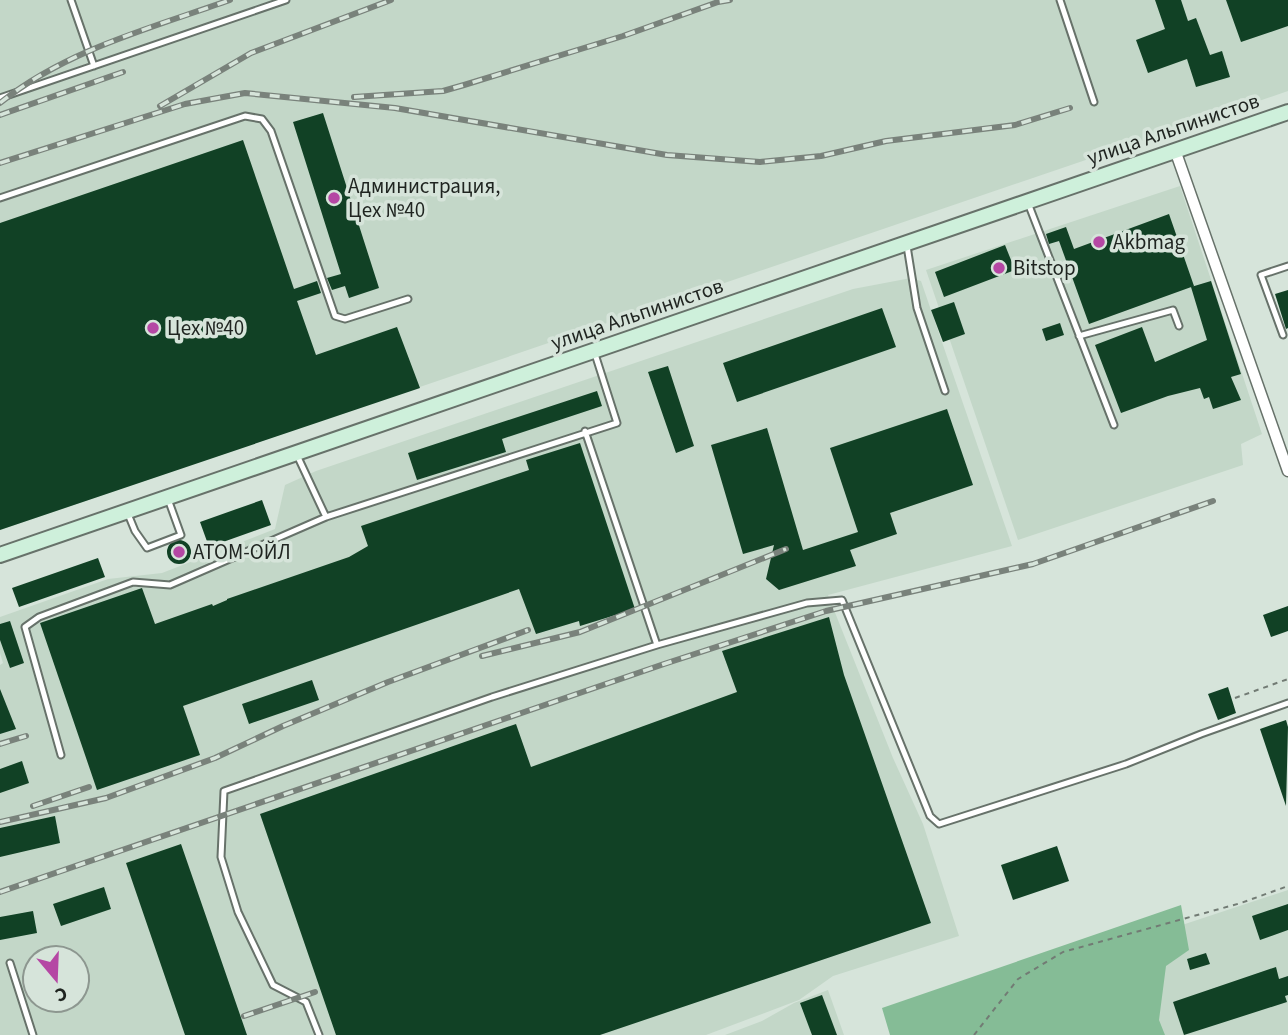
<svg xmlns="http://www.w3.org/2000/svg" width="1288" height="1035" viewBox="0 0 1288 1035" font-family="'Source Sans 3',sans-serif">
  <rect width="100%" height="100%" fill="#d6e4da"/>
  <path fill="#c3d7c8" fill-rule="evenodd" d="M 0,0 L 1288,0 L 1288,91 L 0,530 Z
    M 1180,186 L 1262,434 L 1241,444 L 1243,465 L 1018,540 L 926,270 Z
    M 911,278 L 921,281 L 1012,546 L 828,595 L 893,758 L 923,824 L 959,936 L 833,976 L 799,1000 L 706,1035 L 0,1035 L 0,665 L 3,663 L 0,653 L 0,617 L 108,579 L 162,573 L 275,529 L 285,485 L 316,471 L 853,289 ZM 35,958 L 77,958 L 77,1000 L 35,1000 Z
    M 1288,890 L 1288,1035 L 1083,1035 L 1058,966 Z
    M 828,990 L 844,1035 L 725,1035 L 762,1021 L 794,1003 Z"/>
  <path fill="#85bc96" d="M 1181,905 L 1189,950 L 1166,966 L 1159,1020 L 1165,1035 L 890,1035 L 882,1008 Z"/>
  <path fill="#114125" d="M 1155,0 L 1181,0 L 1188,21 L 1196,18 L 1210,55 L 1222,51 L 1230,77 L 1196,87 L 1187,59 L 1148,73 L 1136,40 L 1165,29 Z
    M 1226,0 L 1288,0 L 1288,26 L 1241,42 Z
    M 323,113 L 379,288 L 349,298 L 345,286 L 332,290 L 327,278 L 341,274 L 293,122 Z
    M 243,140 L 294,289 L 317,281 L 321,293 L 297,301 L 316,355 L 397,327 L 420,388 L 0,530 L 0,223 Z
    M 1169,214 L 1194,286 L 1089,324 L 1059,241 L 1049,244 L 1046,234 L 1066,227 L 1074,249 Z
    M 1005,245 L 1015,270 L 944,297 L 935,272 Z
    M 1211,281 L 1241,374 L 1231,377 L 1241,400 L 1213,409 L 1209,397 L 1204,399 L 1200,388 L 1168,396 L 1121,413 L 1095,345 L 1142,327 L 1155,362 L 1207,340 L 1191,287 Z
    M 1288,290 L 1288,328 L 1286,329 L 1275,294 Z
    M 954,302 L 965,334 L 943,342 L 931,310 Z
    M 882,308 L 896,347 L 737,402 L 723,363 Z
    M 1060,323 L 1064,335 L 1046,341 L 1042,329 Z
    M 668,366 L 694,446 L 676,453 L 648,372 Z
    M 597,391 L 602,406 L 502,439 L 506,452 L 417,480 L 408,453 Z
    M 947,409 L 973,485 L 890,513 L 897,534 L 850,550 L 856,566 L 779,590 L 766,579 L 774,545 L 743,554 L 711,445 L 767,428 L 803,550 L 858,532 L 830,448 Z
    M 580,443 L 635,609 L 580,626 L 579,621 L 536,634 L 519,589 L 183,706 L 200,755 L 97,790 L 40,623 L 142,588 L 155,624 L 212,604 L 213,606 L 227,600 L 227,599 L 349,557 L 368,546 L 361,526 L 529,470 L 526,460 Z
    M 262,500 L 271,525 L 209,547 L 200,522 Z
    M167 552a12 12 0 1 1 24 0a12 12 0 1 1-24 0Z
    M 98,558 L 105,577 L 19,607 L 12,588 Z
    M 1288,606 L 1288,631 L 1271,637 L 1263,615 Z
    M 829,617 L 844,675 L 931,923 L 600,1035 L 336,1035 L 260,814 L 516,724 L 531,767 L 737,692 L 722,651 Z
    M 10,621 L 24,663 L 10,668 L 0,640 L 0,624 Z
    M 312,680 L 319,700 L 249,724 L 242,704 Z
    M 1228,687 L 1236,713 L 1218,720 L 1208,694 Z
    M 0,689 L 16,729 L 0,734 Z
    M 1286,720 L 1288,727 L 1286,806 L 1260,729 Z
    M 22,761 L 29,783 L 0,793 L 0,769 Z
    M 55,816 L 60,843 L 0,857 L 0,828 Z
    M 181,844 L 247,1035 L 185,1035 L 126,863 Z
    M 1057,846 L 1069,881 L 1013,900 L 1001,865 Z
    M 104,887 L 111,909 L 61,926 L 53,904 Z
    M 1288,904 L 1288,930 L 1260,940 L 1252,916 Z
    M 33,911 L 37,933 L 0,940 L 0,917 Z
    M 1206,953 L 1210,964 L 1190,970 L 1187,959 Z
    M 1276,967 L 1279,979 L 1288,976 L 1288,995 L 1285,996 L 1287,1002 L 1184,1035 L 1173,1002 Z
    M 822,995 L 837,1035 L 812,1035 L 800,1003 Z"/>
  <g fill="none" stroke-linecap="round" stroke-linejoin="round">
    <g stroke="#67726a" stroke-width="9">
      <path id="service" d="M 71,0 L 94,66
        M 1060,0 L 1094,102
        M 0,98 L 286,0
        M 0,198 L 245,116 L 262,119 L 271,131 L 335,316 L 345,319 L 408,299
        M 1028,203 L 1114,425
        M 907,246 L 917,308 L 945,391
        M 1283,335 L 1261,275 L 1288,266
        M 1079,336 L 1173,310 L 1179,326
        M 585,431 L 657,645 L 807,603 L 842,600 L 930,816 L 939,824 L 1126,764 L 1201,734 L 1288,703
        M 296,453 L 326,517 L 617,423 L 595,354
        M 128,514 L 135,531 L 147,548 L 181,535 L 168,499
        M 61,755 L 25,627 L 39,617 L 133,582 L 170,585 L 326,517
        M 10,963 L 33,1035
        M 319,1035 L 306,1002 L 273,985 L 238,912 L 221,857 L 224,791 L 492,697 L 657,645"/>
    </g>
    <g stroke="#67726a" stroke-width="13">
      <path id="minor" d="M 1175,150 L 1288,471"/>
    </g>
    <g stroke="#67726a" stroke-width="18">
      <path id="secondary" d="M 0,555 L 1288,112"/>
    </g>
    <path stroke="#727b74" stroke-width="2" stroke-dasharray="5 5" stroke-linecap="butt" d="M 1235,698 L 1288,679
      M 974,1035 L 1018,979 L 1063,952 L 1241,903 L 1288,886"/>
    <use href="#service" stroke="#fff" stroke-width="5"/>
    <use href="#minor" stroke="#fff" stroke-width="10"/>
    <use href="#secondary" stroke="#cef0db" stroke-width="14"/>
    <g stroke="#79827b" stroke-width="6">
      <path id="rail" d="M 354,97 L 443,91 L 464,85 L 623,36 L 718,2 L 730,0
        M 0,103 C 66,50 151,28 230,0
        M 160,106 L 251,53 L 391,0
        M 0,115 L 123,72
        M 0,163 L 185,104 L 245,93 L 395,108 L 667,155 L 760,162 L 821,156 L 886,141 L 1015,125 L 1070,108
        M 482,656 L 580,632 L 786,549
        M 0,744 L 26,736
        M 33,806 L 89,787
        M 0,822 L 106,798 L 215,758 L 283,726 L 388,682 L 528,630
        M 0,892 L 664,664 L 826,611 L 1033,564 L 1213,501
        M 244,1016 L 315,992"/>
    </g>
    <use href="#rail" stroke="#d6e4da" stroke-width="3.5" stroke-dasharray="10" stroke-linecap="butt"/>
  </g>
  <g fill="#b547a4" stroke="#d6e4da" stroke-width="2.5">
    <circle cx="334" cy="198" r="7"/>
    <circle cx="1099" cy="242" r="7"/>
    <circle cx="999" cy="268" r="7"/>
    <circle cx="153" cy="328" r="7"/>
    <circle cx="179" cy="552" r="7"/>
  </g>
  <g text-anchor="middle" stroke-width="7" stroke-linejoin="round" paint-order="stroke">
    <g font-size="21" fill="#1f2420" stroke="#d6e4da">
      <text transform="translate(1173 129) rotate(-19)" y="7">улица Альпинистов</text>
      <text transform="translate(637 314) rotate(-19)" y="7">улица Альпинистов</text>
    </g>
    <g font-size="21" fill="#1f2420" stroke="#d6e4da" text-anchor="start">
      <text x="348" y="193">Администрация,<tspan x="348" dy="24">Цех №40</tspan></text>
      <text x="1113" y="249">Akbmag</text>
      <text x="1013" y="275">Bitstop</text>
      <text x="167" y="335">Цех №40</text>
      <text x="193" y="559">АТОМ-ОЙЛ</text>
    </g>
  </g>
  <g transform="translate(56 979) rotate(161)"><circle r="33" fill="#d6e4da" stroke="#8d9790" stroke-width="2"/>
  <path d="M0-5L12 26L0 18L-12 26Z" fill="#b547a4"/>
  <text y="-10" font-size="19" font-weight="bold" text-anchor="middle" fill="#1f2420">С</text>
  </g>
</svg>
